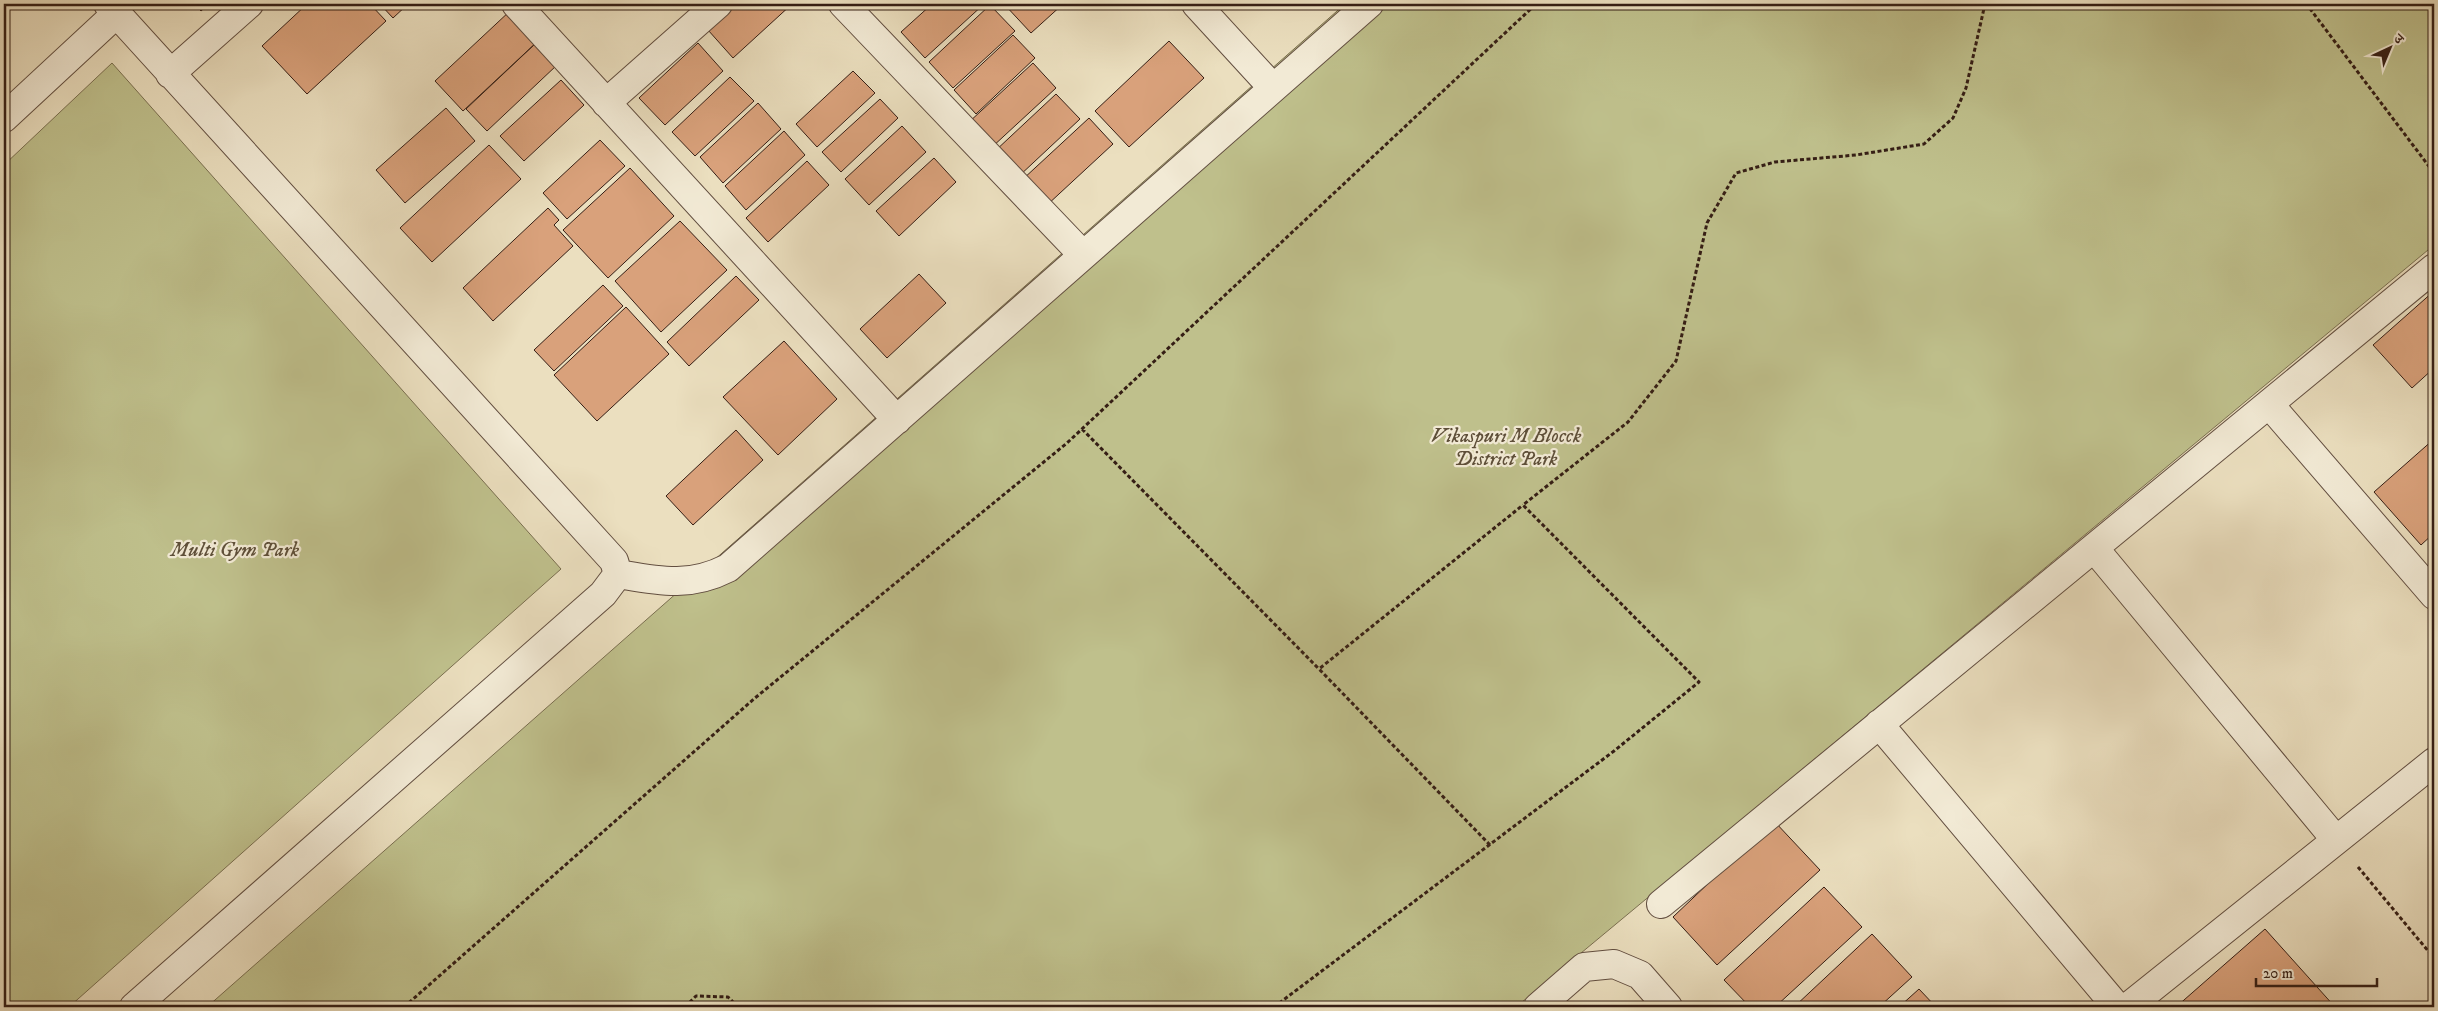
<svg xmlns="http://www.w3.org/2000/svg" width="2438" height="1011" viewBox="0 0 2438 1011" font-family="'IM FELL DW Pica','Noto Serif Devanagari',serif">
  <rect width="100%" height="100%" fill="#ebdfbf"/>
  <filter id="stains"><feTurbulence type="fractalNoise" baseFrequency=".004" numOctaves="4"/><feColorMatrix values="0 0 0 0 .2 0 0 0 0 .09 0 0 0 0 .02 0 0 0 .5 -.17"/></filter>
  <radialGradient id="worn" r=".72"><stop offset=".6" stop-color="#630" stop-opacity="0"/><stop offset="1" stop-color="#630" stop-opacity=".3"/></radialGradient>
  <path fill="#bfc08c" stroke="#7a6f50" d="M 1345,4 L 2434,4 L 2434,245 L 1516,1007 L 207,1007 Z
    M 112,63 L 561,569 L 69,1007 L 4,1007 L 4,165 Z"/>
  <path fill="#d9a17b" stroke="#351e15" d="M 194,4 L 209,4 L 201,11 Z
    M 307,4 L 370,4 L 386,21 L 307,94 L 262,46 Z
    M 380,4 L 408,4 L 393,18 Z
    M 736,4 L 792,4 L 733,58 L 708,30 Z
    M 932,4 L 984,4 L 925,58 L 901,32 Z
    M 1004,4 L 1063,4 L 1031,33 Z
    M 990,5 L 1015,31 L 953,88 L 929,62 Z
    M 511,10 L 539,40 L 463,111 L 435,81 Z
    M 1013,35 L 1035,58 L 976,114 L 954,90 Z
    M 1169,41 L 1204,78 L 1129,147 L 1095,111 Z
    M 536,43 L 557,65 L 487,131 L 466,109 Z
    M 698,43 L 723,71 L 665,125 L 639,98 Z
    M 1033,63 L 1056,88 L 991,148 L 968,123 Z
    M 853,71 L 875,93 L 817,147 L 796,124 Z
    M 730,77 L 754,101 L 695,156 L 672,132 Z
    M 561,80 L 584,105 L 524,161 L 500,136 Z
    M 1056,94 L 1080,119 L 1018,177 L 994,152 Z
    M 880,99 L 898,118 L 841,172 L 822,152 Z
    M 758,103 L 781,129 L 723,183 L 700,157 Z
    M 446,108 L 475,141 L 405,203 L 376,170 Z
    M 1089,118 L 1113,144 L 1046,206 L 1022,180 Z
    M 902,126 L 926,152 L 869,205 L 845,179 Z
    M 784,131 L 805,155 L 746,210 L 725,186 Z
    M 600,140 L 625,166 L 567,219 L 543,193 Z
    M 489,145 L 521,179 L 432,262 L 400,228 Z
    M 934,158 L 956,182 L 899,236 L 876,211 Z
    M 807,161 L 829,185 L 768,242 L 746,218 Z
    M 630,168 L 674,216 L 608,278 L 563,230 Z
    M 548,208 L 559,220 L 554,225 L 573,246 L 493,321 L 463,288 Z
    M 680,221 L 727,270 L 661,332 L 615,281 Z
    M 919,274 L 946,303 L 887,358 L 860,329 Z
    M 736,276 L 759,300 L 689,366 L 667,342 Z
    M 603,285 L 623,306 L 554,371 L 534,350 Z
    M 2434,291 L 2434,368 L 2412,388 L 2373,345 Z
    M 626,307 L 669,354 L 597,421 L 554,375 Z
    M 784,341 L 837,399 L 778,455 L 723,397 Z
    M 736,430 L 763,460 L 693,525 L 666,496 Z
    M 2434,439 L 2434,533 L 2421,545 L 2374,492 Z
    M 1774,821 L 1820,870 L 1717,965 L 1673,917 Z
    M 1824,887 L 1862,927 L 1775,1007 L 1750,1007 L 1724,980 Z
    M 2265,929 L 2335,1007 L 2176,1007 Z
    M 1872,934 L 1912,977 L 1879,1007 L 1794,1007 Z
    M 1919,989 L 1936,1007 L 1899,1007 Z"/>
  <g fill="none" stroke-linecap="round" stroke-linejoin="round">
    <g stroke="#624e40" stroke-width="30">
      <path id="minor" d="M 108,4 L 604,550 L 614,561 L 618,574 L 603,594 L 134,1007
        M 516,4 L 897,420
        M 843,4 L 1083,255
        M 1196,4 L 1273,88
        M 170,74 L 249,4
        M 606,103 L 718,4
        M 4,118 L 116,14
        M 2269,404 L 2434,595
        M 2094,548 L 2336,840
        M 618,574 C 659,581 689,588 728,568 L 1369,4
        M 1879,724 L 2117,1007
        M 1661,904 L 2434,268
        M 1538,1007 L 1584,967 L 1614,964 L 1640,975 L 1668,1007
        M 2128,1007 L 2434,762"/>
    </g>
    <path stroke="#351e15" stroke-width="3" stroke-dasharray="4 2.5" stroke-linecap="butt" d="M 2317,4 L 2311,10 L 2434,173
      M 1082,429 L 1319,669
      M 1490,845 L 1319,669 L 1523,505
      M 2358,867 L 2434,958
      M 404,1007 L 755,698 L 1067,443 L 1536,4
      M 685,1007 L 696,996 L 728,997 L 738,1007
      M 1274,1007 L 1614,751 L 1699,682 L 1523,505 L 1628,422 L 1676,361 L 1707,223 L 1736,173 L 1775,162 L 1856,155 L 1924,144 L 1953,118 L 1966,88 L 1985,4"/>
    <use href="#minor" stroke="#f2ead5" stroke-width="28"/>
  </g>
  <g text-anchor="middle" stroke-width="4.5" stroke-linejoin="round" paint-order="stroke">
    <g font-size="20" font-style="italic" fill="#5e4f39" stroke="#f2ead5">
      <text x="1506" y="442">Vikaspuri M Blocck<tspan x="1506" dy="23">District Park</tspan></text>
      <text x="235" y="556">Multi Gym Park</text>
    </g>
  </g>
  <rect width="2438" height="1011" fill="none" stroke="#ebdfbf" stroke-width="20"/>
  <rect x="5" y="5" width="2428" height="1001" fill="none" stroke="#351e15" stroke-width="2.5"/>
  <rect x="10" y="10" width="2418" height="991" fill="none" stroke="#351e15"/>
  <g transform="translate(2390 48) rotate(44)" stroke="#f2ead5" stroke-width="4" paint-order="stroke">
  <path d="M0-4L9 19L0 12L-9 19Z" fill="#351e15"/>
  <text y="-8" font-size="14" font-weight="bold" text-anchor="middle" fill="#351e15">उ</text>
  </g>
  <path d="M2256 978v8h121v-8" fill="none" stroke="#351e15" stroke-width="2.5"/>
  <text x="2263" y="978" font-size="15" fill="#351e15" stroke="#f2ead5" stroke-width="4" paint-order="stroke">20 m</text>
  <rect width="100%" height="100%" filter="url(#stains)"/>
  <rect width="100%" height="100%" fill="url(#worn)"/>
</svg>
